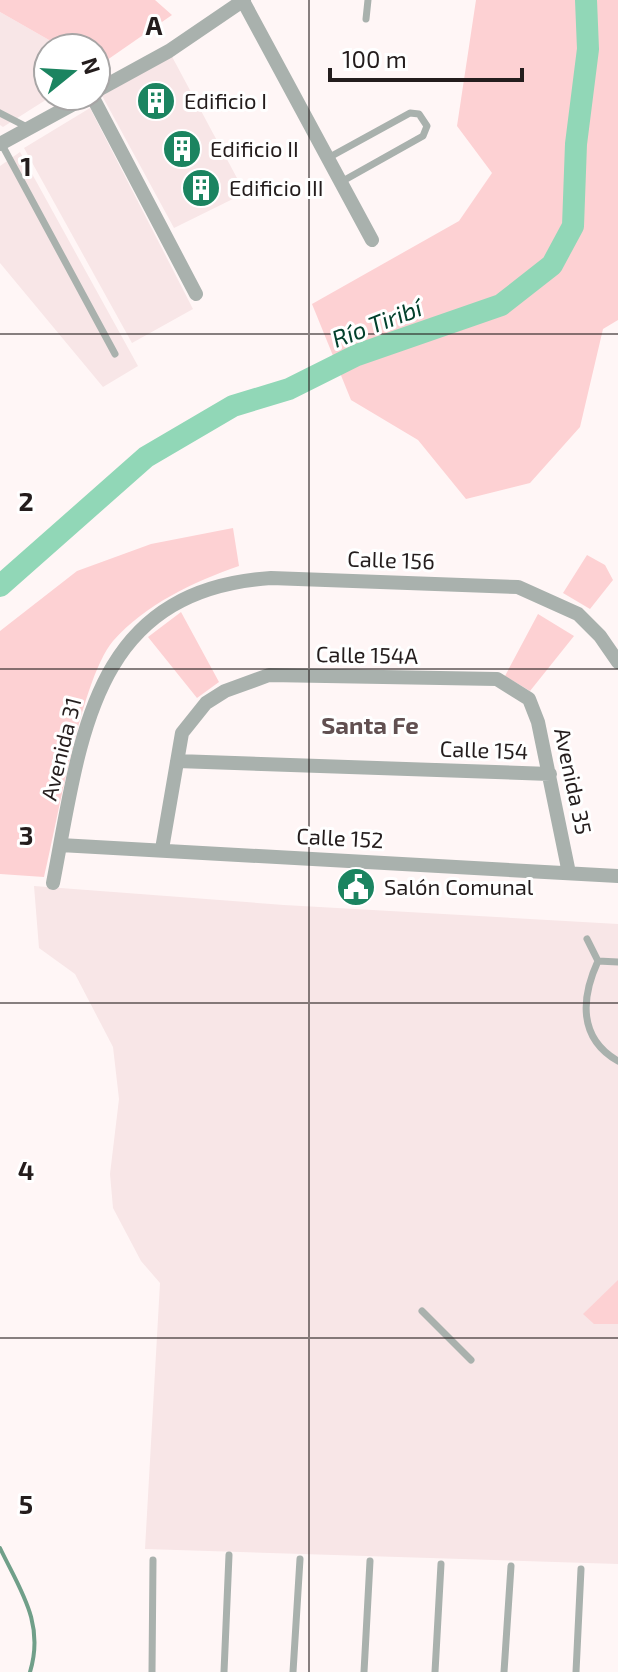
<svg xmlns="http://www.w3.org/2000/svg" width="618" height="1672" viewBox="0 0 618 1672" font-family="'Exo 2',sans-serif">
  <rect width="100%" height="100%" fill="#fff6f6"/>
  <path fill="#f8e6e7" d="M 0,12 L 63,48 L 48,48 L 48,96 L 52,96 L 3,127 L 0,125 Z
    M 169,51 L 245,193 L 174,228 L 99,90 Z
    M 90,108 L 193,309 L 132,343 L 24,148 Z
    M 20,152 L 138,366 L 103,387 L 0,263 L 0,166 Z
    M 34,886 L 284,905 L 618,924 L 618,1564 L 145,1549 L 160,1283 L 141,1261 L 113,1208 L 110,1174 L 119,1099 L 113,1047 L 75,974 L 39,948 Z"/>
  <path fill="#fdd1d3" d="M 0,0 L 155,0 L 172,15 L 97,67 L 96,48 L 63,48 L 0,12 Z
    M 476,0 L 618,0 L 618,320 L 603,329 L 580,427 L 530,483 L 466,499 L 418,440 L 351,400 L 312,304 L 459,221 L 492,173 L 457,126 Z
    M 233,528 L 239,566 C 193,582 146,604 113,641 C 81,679 57,823 44,877 L 0,874 L 0,631 L 77,571 L 151,544 Z
    M 587,555 L 605,565 L 613,580 L 590,609 L 563,593 Z
    M 181,612 L 219,682 L 197,698 L 148,637 Z
    M 538,614 L 574,636 L 530,691 L 505,676 Z
    M 618,1280 L 618,1324 L 594,1324 L 583,1314 Z"/>
  <g fill="none" stroke-linecap="round" stroke-linejoin="round">
    <path stroke="#709f89" stroke-width="4" d="M 0,1548 C 20,1590 45,1623 30,1672"/>
    <path stroke="#91d7b7" stroke-width="22" d="M 0,586 L 146,457 L 233,406 L 289,389 L 357,355 L 501,305 L 552,265 L 573,226 L 576,144 L 588,49 L 586,0"/>
    <path stroke="#a9b1ad" stroke-width="7" d="M 366,19 L 368,0
      M 0,113 L 27,127
      M 1,143 L 115,354
      M 328,158 L 410,113 L 419,114 L 427,126 L 423,136 L 341,182
      M 587,939 L 598,961 L 618,962
      M 598,961 C 581,998 578,1038 618,1061
      M 422,1311 L 471,1360
      M 152,1672 L 153,1560
      M 224,1672 L 229,1555
      M 293,1672 L 300,1559
      M 364,1672 L 370,1561
      M 435,1672 L 441,1564
      M 504,1672 L 511,1566
      M 576,1672 L 581,1569"/>
    <path stroke="#a9b1ad" stroke-width="14" d="M 243,1 L 372,240
      M 96,91 L 169,51 L 244,0
      M 92,96 L 196,294
      M 0,144 L 88,96
      M 177,761 L 550,774
      M 60,845 L 618,876
      M 162,849 L 182,733 L 206,703 L 225,691 L 269,675 L 497,679 L 529,699 L 538,722 L 569,873
      M 53,883 C 81,739 90,590 271,578 L 518,587 L 578,614 L 600,636 L 618,662"/>
  </g>
  <path fill="none" stroke="#241d1d" stroke-width="2" stroke-opacity="0.55" d="M 309,0 L 309,1672M 0,334 L 618,334M 0,669 L 618,669M 0,1003 L 618,1003M 0,1338 L 618,1338"/>
  <defs>
    <g id="building-disc" transform="scale(2)"><circle r="9.5" fill="#1b8460" stroke="#fff"/><path d="M-4-6H4V6H1V3H-1V6H-4ZM-2.5-4.3h1.7v1.8h-1.7ZM.8-4.3h1.7v1.8H.8ZM-2.5-1h1.7V.8h-1.7ZM.8-1h1.7V.8H.8Z" fill="#fff"/></g>
    <g id="civic-disc" transform="scale(2)"><circle r="9.5" fill="#1b8460" stroke="#fff"/><path d="M-.6-6.5H3V-4.5H.6V-3L4-1V1h2V6H-6V1h2V-1L-.6-3ZM-1.2 2.5V6h2.4V2.5Z" fill="#fff"/></g>
  </defs>
  <g fill-rule="evenodd">
    <use href="#building-disc" x="156" y="101"/>
    <use href="#building-disc" x="182" y="149"/>
    <use href="#building-disc" x="201" y="188"/>
    <use href="#civic-disc" x="356" y="887"/>
  </g>
  <g text-anchor="middle" stroke-width="6" stroke-linejoin="round" paint-order="stroke">
    <g font-size="22" fill="#241d1d" stroke="#fff" text-anchor="start">
      <text x="184" y="109">Edificio I</text>
      <text x="210" y="157">Edificio II</text>
      <text x="229" y="196">Edificio III</text>
      <text x="384" y="895">Salón Comunal</text>
    </g>
    <g font-size="22" fill="#241d1d" stroke="#fff">
      <text transform="translate(391 560) rotate(2)" y="8">Calle 156</text>
      <text transform="translate(367 655) rotate(1)" y="8">Calle 154A</text>
      <text transform="translate(61 749) rotate(-76)" y="8">Avenida 31</text>
      <text transform="translate(484 750) rotate(2)" y="8">Calle 154</text>
      <text transform="translate(573 781) rotate(78)" y="8">Avenida 35</text>
      <text transform="translate(340 838) rotate(3)" y="8">Calle 152</text>
    </g>
    <g font-size="24" font-style="italic" fill="#03402c" stroke="#fff">
      <text transform="translate(377 324) rotate(-21)" y="8">Río Tiribí</text>
    </g>
    <g font-size="24" font-weight="bold" fill="#615051" stroke="#fff">
      <text x="370" y="734">Santa Fe</text>
    </g>
  </g>
  <g font-size="26" text-anchor="middle" font-weight="bold" fill="#241d1d" stroke="#fff" stroke-width="6" stroke-linejoin="round" paint-order="stroke">
    <text x="154" y="35">A</text>
    <text x="26" y="176">1</text>
    <text x="26" y="511">2</text>
    <text x="26" y="845">3</text>
    <text x="26" y="1180">4</text>
    <text x="26" y="1514">5</text>
  </g>
  <g transform="translate(72 72) rotate(72)"><circle r="38" fill="#ffffff" stroke="#a7a5a5" stroke-width="2"/>
  <path d="M0-6L14 30L0 20L-14 30Z" fill="#1b8460"/>
  <text y="-12" font-size="22" font-weight="bold" text-anchor="middle" fill="#241d1d">N</text>
  </g>
  <path d="M330 68v12h192v-12" fill="none" stroke="#241d1d" stroke-width="4"/>
  <text x="342" y="68" font-size="24" fill="#241d1d" stroke="#ffffff" stroke-width="6" paint-order="stroke">100 m</text>
</svg>
